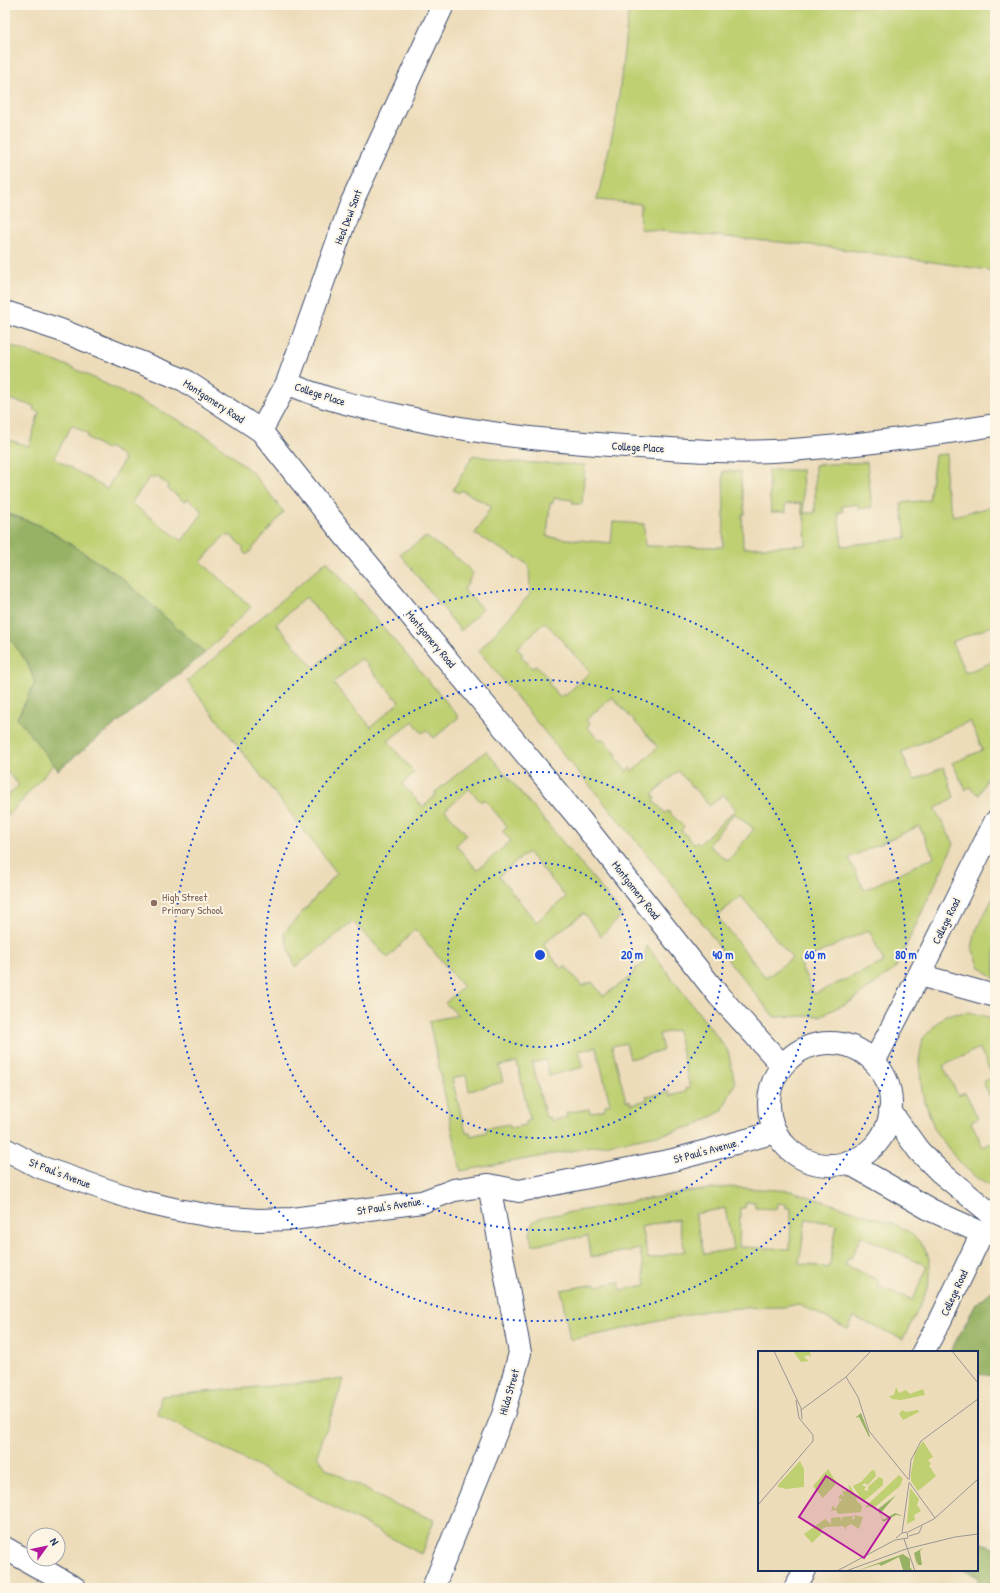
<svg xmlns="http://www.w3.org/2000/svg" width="1000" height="1593" viewBox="0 0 1000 1593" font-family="'Patrick Hand',sans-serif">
  <rect width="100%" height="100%" fill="#fcf5e5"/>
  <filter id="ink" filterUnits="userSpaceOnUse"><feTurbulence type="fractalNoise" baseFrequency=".025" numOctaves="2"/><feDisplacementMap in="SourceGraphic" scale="8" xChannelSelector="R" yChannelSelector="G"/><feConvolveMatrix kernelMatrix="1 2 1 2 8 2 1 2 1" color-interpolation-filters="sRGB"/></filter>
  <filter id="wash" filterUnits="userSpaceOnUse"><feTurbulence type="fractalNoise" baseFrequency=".012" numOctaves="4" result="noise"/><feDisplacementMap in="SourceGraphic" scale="16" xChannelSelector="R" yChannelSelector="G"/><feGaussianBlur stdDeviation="0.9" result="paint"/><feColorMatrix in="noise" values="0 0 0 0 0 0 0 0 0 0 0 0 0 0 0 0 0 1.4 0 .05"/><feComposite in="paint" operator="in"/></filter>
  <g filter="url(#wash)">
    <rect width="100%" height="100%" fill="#eddcb9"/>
    <path fill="#bfd073" stroke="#6d8068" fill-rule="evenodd" d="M 629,5 L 995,5 L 995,271 L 821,246 L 640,229 L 641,204 L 597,200 L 617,114 Z
      M 5,344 L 71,367 L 171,416 L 211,439 L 252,472 L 284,512 L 247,555 L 242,550 L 244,548 L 230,535 L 227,537 L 225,535 L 201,562 L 251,607 L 205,653 L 118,575 L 42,526 L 5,512 L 5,439 L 29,446 L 39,412 L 33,410 L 34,406 L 5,398 ZM 72,425 L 88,434 L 87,437 L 106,449 L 108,447 L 123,456 L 121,458 L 124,460 L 107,489 L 54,458 ZM 156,476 L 168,485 L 167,488 L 185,502 L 188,499 L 201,510 L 200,512 L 202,514 L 182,541 L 131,503 L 150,477 L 153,479 Z
      M 947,454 L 945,484 L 953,516 L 995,506 L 995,625 L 952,642 L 965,673 L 995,661 L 995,760 L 979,795 L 969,787 L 966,790 L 952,763 L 983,750 L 970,721 L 901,752 L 914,780 L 944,767 L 954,797 L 935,809 L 954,844 L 895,969 L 853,1000 L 820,1016 L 774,1017 L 728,960 L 701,921 L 638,843 L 548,736 L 479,651 L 530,594 L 529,565 L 475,534 L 491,506 L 461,490 L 459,493 L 453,490 L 473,455 L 510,462 L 585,465 L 582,504 L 573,504 L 573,500 L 554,498 L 553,503 L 550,503 L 547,537 L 611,543 L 613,522 L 644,524 L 645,546 L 723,547 L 724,512 L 723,471 L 740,472 L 745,514 L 742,514 L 743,548 L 806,545 L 804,514 L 802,514 L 801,503 L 785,504 L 786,512 L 771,512 L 768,470 L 802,470 L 804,513 L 815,513 L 815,465 L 867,462 L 872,507 L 859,509 L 858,504 L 842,506 L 843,512 L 838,512 L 842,546 L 906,538 L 901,503 L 929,500 L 935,455 ZM 545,622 L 590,672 L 565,696 L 563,694 L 560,697 L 548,683 L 550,680 L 536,666 L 532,668 L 521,656 L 523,654 L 517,648 ZM 612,697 L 658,747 L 633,771 L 630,768 L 627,771 L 615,758 L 617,755 L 602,738 L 599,740 L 587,727 L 590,724 L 586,720 ZM 678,771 L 710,806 L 723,794 L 736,809 L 699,844 L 697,842 L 695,844 L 681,830 L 684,827 L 668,811 L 665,813 L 654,801 L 656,798 L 652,795 ZM 734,813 L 754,829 L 728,861 L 708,845 ZM 919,826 L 934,857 L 864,890 L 849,858 ZM 741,896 L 792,958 L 766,978 L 717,916 ZM 869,930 L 884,962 L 814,994 L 799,962 Z
      M 426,537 L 460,560 L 473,573 L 464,590 L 482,609 L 461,631 L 400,554 Z
      M 327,561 L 459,717 L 434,738 L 427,730 L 422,733 L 413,721 L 388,741 L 414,773 L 402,784 L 423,807 L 436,795 L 434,793 L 486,751 L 597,883 L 622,915 L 601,936 L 584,913 L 543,944 L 561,969 L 565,966 L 582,986 L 592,982 L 603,996 L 631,977 L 635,969 L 643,964 L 647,946 L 728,1051 L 735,1083 L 722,1111 L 696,1125 L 664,1134 L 461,1171 L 429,1021 L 458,1015 L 445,1003 L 463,987 L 415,929 L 388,958 L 353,922 L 295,967 L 284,933 L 337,873 L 187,681 ZM 306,597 L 345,641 L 314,668 L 276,624 ZM 361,658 L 399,702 L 371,727 L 333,683 ZM 469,789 L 481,802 L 484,799 L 507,826 L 502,831 L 511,841 L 477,870 L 456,845 L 467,835 L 445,810 ZM 528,852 L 566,897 L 536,922 L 499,876 ZM 677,1030 L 690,1088 L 686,1088 L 686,1092 L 670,1096 L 669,1092 L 646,1096 L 647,1100 L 631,1104 L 630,1100 L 626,1101 L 612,1046 L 626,1043 L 630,1059 L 663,1050 L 659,1034 ZM 596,1047 L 610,1104 L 605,1105 L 605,1109 L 590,1113 L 589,1109 L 566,1113 L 567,1117 L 551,1121 L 550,1117 L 546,1118 L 532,1063 L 546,1060 L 549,1076 L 583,1067 L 579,1051 ZM 517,1062 L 530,1120 L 526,1121 L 525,1125 L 510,1128 L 509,1124 L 486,1128 L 487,1132 L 471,1136 L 470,1132 L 466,1133 L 452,1079 L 466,1075 L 469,1091 L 503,1082 L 499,1066 Z
      M 5,632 L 27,662 L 35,683 L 17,718 L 54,764 L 9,815 L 5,811 L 5,798 L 19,785 L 5,770 Z
      M 995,894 L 995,979 L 980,967 L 972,948 L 976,930 Z
      M 969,1012 L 995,1019 L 995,1107 L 983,1082 L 993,1077 L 979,1048 L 943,1066 L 958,1095 L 965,1092 L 978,1118 L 971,1122 L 983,1147 L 995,1141 L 995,1189 L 978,1179 L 958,1161 L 935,1131 L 922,1093 L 919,1061 L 923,1038 L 945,1015 Z
      M 729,1187 L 792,1191 L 897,1225 C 954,1255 925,1296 903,1339 L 854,1317 L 848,1329 L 799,1304 L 783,1307 L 739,1308 L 705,1311 L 610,1332 L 570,1340 L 561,1290 L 596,1284 L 597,1286 L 619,1282 L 621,1290 L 646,1285 L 640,1249 L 591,1257 L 588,1236 L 532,1245 L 530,1235 L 533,1222 L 541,1217 L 631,1202 L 685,1192 ZM 746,1202 L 755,1202 L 755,1208 L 776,1209 L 777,1203 L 786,1204 L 786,1208 L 791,1208 L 790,1249 L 739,1247 L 740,1208 L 745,1208 ZM 725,1208 L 733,1249 L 704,1254 L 695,1214 ZM 678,1219 L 685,1251 L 648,1259 L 641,1227 ZM 806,1219 L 837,1224 L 829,1268 L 799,1263 ZM 861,1236 L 927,1266 L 913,1300 L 878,1286 L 880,1281 L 845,1265 L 849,1257 L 851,1258 Z
      M 344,1379 L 317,1455 L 326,1468 L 387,1501 L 434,1520 L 421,1554 L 221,1447 L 158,1415 L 161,1396 Z"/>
    <path fill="#97b265" stroke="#597062" d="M 5,513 L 42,526 L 118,575 L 205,653 L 58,770 L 17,718 L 35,683 L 27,662 L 5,632 Z
      M 995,1288 L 995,1376 L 977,1374 L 977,1352 L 950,1352 L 976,1304 Z
      M 977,1540 L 995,1549 L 995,1588 L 974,1588 L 979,1578 L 965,1570 L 977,1570 Z"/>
  </g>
  <g filter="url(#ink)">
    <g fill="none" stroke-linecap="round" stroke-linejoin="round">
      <g stroke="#3a496c" stroke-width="24">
        <path id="minor" d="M 5,312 L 60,330 L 184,380 L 261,431 L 344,535 L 582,822 L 719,996 L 782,1065
          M 287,383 C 325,400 365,408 405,417 C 482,435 561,442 640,447 C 684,450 729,453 773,451 C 848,447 921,437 995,425
          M 261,431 L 287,383 L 351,204 L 443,5
          M 919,975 L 995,996
          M769 1104a61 61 0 1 1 122 0a61 61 0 1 1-122 0Z
          M 874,1062 L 919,975 L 995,822
          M 890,1111 L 919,1151 L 940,1172 L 995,1217
          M 5,1149 L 37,1166 L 139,1201 L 178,1210 L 218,1217 L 258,1220 L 292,1219 L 422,1202 L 454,1190 L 489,1185 L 519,1191 L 673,1160 L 776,1132
          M 847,1162 L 931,1210 L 982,1233 L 995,1234
          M 923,1352 L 940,1321 L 982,1233
          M 433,1588 L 503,1415 L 520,1353 L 489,1185
          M 795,1588 L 805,1570"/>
      </g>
      <g stroke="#3a496c" stroke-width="24">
        <path id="major" d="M 5,1548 L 75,1588"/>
      </g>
      <use href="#minor" stroke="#fff" stroke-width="22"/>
      <use href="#major" stroke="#fff" stroke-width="22"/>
    </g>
  </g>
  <g fill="none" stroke="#1d4ed8" stroke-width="2" stroke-dasharray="2 4">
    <circle cx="540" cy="955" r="92"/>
    <circle cx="540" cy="955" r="183"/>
    <circle cx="540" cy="955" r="275"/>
    <circle cx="540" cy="955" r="366"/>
  </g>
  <circle fill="#8d6e63" stroke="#fcf5e5" stroke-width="1.5" cx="154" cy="903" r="4"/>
  <g text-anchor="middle" stroke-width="4" stroke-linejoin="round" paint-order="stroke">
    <g font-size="11" fill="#1b2f5e" stroke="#fcf5e5">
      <text transform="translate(348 217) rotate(-69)" y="4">Heol Dewi Sant</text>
      <text transform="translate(320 394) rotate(18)" y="4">College Place</text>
      <text transform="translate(214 401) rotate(33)" y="4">Montgomery Road</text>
      <text transform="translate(638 447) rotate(3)" y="4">College Place</text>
      <text transform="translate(431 639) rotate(50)" y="4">Montgomery Road</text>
      <text transform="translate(636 890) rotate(52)" y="4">Montgomery Road</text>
      <text transform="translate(946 921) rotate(-64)" y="4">College Road</text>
      <text transform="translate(705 1151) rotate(-15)" y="4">St Paul's Avenue</text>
      <text transform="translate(60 1173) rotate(21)" y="4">St Paul's Avenue</text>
      <text transform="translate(389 1206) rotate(-9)" y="4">St Paul's Avenue</text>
      <text transform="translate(954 1293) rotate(-65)" y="4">College Road</text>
      <text transform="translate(509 1392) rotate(-74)" y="4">Hilda Street</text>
    </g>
    <g font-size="11" fill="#785e54" stroke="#fcf5e5" text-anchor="start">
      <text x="162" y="901">High Street<tspan x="162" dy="13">Primary School</tspan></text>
    </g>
  </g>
  <g transform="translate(758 1351)">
    <rect width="220" height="220" fill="#eddcb9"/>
    <path d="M 35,0 L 52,0 L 53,7 L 51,4 L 46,6 L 51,10 L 43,11 ZM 138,36 L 141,42 L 148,39 L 152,43 L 165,38 L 167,44 L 143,49 L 134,48 L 131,45 L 136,44 ZM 144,59 L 148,61 L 160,59 L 161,61 L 145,69 L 141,63 ZM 165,90 L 175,106 L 170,109 L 173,113 L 171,115 L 178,125 L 160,140 L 153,130 L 153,122 L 157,102 ZM 42,110 L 46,118 L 46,136 L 28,138 L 20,136 L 20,134 ZM 70,118 L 79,132 L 65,147 L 55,135 ZM 114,119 L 117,120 L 118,125 L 110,134 L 107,132 L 104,134 L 108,136 L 106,139 L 110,140 L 110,136 L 121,126 L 125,128 L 125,134 L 105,151 L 95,135 L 103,131 ZM 141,124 L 145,128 L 142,135 L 117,156 L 107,156 ZM 90,134 L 92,135 L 99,147 L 98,149 L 104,155 L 103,161 L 80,163 L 78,159 L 73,160 L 75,154 L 77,158 L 82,151 L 80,148 L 83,150 L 84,148 L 80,147 L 83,143 L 86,146 L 84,139 L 87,141 L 88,137 L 92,139 ZM 152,137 L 161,148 L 159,154 L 163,160 L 156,164 L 157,169 L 149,173 ZM 96,164 L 105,166 L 101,178 L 93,173 L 88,176 L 88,179 L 85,175 L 68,176 L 62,179 L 64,182 L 54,192 L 46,183 L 67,168 L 73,173 L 73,167 L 82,166 L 84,170 L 84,166 L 95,165 L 94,169 L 97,167 Z" fill="#bfd073"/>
    <path d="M 103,62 L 112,85 L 111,86 L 101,66 L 97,67 ZM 138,144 L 122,163 L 125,169 L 137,162 L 145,165 L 138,164 L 125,171 L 120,158 ZM 165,197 L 162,200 L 164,214 L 160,214 L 160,210 L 159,214 L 156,202 ZM 145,203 L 152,208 L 152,217 L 149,215 L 154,218 L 152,220 L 145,219 L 141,206 L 123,215 L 121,213 L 98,220 Z" fill="#97b265"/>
    <path fill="none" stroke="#999795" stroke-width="1" d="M 16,0 L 43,57 L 44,68M 194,0 L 220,32M 88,26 L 100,46 L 111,80 L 150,128M 43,59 L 88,26 L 113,0M 151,129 L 153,109 L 163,90 L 220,48M 151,131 L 177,167M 0,154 L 55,90 L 55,84 L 41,67 L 38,49M 150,181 L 176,168 L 220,128M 151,185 L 161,182 L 164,175M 138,187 L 144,182 L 151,132M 146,188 L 157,220M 79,220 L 137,189 L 150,187 L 149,181 L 144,182M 88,220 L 148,198 L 197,186 L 220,183"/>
    <path fill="#b5179e" fill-opacity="0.15" stroke="#b5179e" stroke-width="2" d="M 68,125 L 132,167 L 106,207 L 41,166 Z"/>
    <rect width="220" height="220" fill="none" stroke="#1b2f5e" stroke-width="2"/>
  </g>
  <circle cx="540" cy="955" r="6" fill="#1d4ed8" stroke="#fcf5e5" stroke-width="2"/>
  <g font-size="12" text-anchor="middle" font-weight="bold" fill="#1d4ed8" stroke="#fcf5e5" stroke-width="4" stroke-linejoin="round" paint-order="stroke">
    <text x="632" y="959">20 m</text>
    <text x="723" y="959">40 m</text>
    <text x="815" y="959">60 m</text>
    <text x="906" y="959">80 m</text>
  </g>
  <rect width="1000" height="1593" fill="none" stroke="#fcf5e5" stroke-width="20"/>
  <g transform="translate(46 1547) rotate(57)"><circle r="19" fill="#fcf5e5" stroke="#a2a6af"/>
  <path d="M0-3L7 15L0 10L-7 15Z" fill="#b5179e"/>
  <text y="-6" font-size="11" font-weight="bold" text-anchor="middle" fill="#1b2f5e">N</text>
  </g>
</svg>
